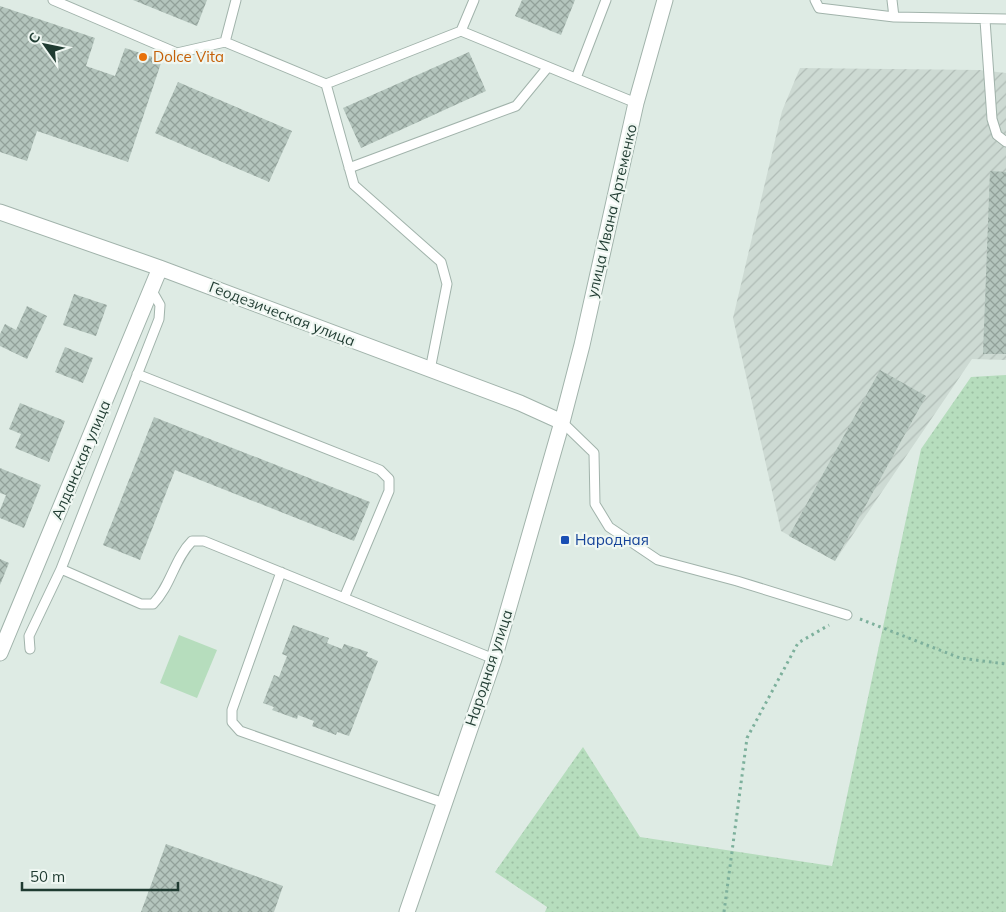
<svg xmlns="http://www.w3.org/2000/svg" width="1006" height="912" viewBox="0 0 1006 912" font-family="Mulish,sans-serif">
  <defs>
    <pattern id="industrial-furrows" width="10" height="10" patternUnits="userSpaceOnUse" patternTransform="scale(1.25)"><rect width="10" height="10" fill="#cddad3"/><path d="M-1 1l2-2M0 10L10 0M9 11l2-2" fill="none" stroke="#b0bcb6"/></pattern>
    <pattern id="grass-dots" width="8" height="8" patternUnits="userSpaceOnUse" patternTransform="scale(1.25)"><rect width="8" height="8" fill="#b6ddbd"/><path d="M2 2h.1M6 6h.1" fill="none" stroke="#9cbfa3" stroke-width="1.8" stroke-linecap="round"/></pattern>
    <pattern id="building-cross-hatch" width="8" height="8" patternUnits="userSpaceOnUse" patternTransform="scale(1.25)"><rect width="8" height="8" fill="#b4c5bd"/><path d="M0 0l8 8M0 8l8-8" fill="none" stroke="#92a19a"/></pattern>
  </defs>
  <rect width="100%" height="100%" fill="#deebe4"/>
  <path fill="url(#industrial-furrows)" d="M 800,68 L 979,70 L 1006,73 L 1006,360 L 972,359 L 835,561 L 781,531 L 733,318 L 782,111 Z"/>
  <path fill="url(#grass-dots)" d="M 1006,375 L 1006,912 L 545,912 L 547,907 L 495,872 L 583,747 L 640,837 L 832,866 L 921,449 L 971,377 Z"/>
  <path fill="#b6ddbd" d="M 179,635 L 217,650 L 197,698 L 160,683 Z"/>
  <path fill="url(#building-cross-hatch)" d="M 133,0 L 207,0 L 197,26 Z
    M 522,0 L 575,0 L 561,35 L 515,16 Z
    M 0,6 L 95,38 L 86,66 L 115,76 L 125,48 L 162,60 L 128,162 L 37,131 L 27,161 L 0,152 Z
    M 469,52 L 486,91 L 361,148 L 343,108 Z
    M 178,82 L 292,131 L 269,182 L 155,133 Z
    M 990,171 L 1006,172 L 1006,354 L 983,354 Z
    M 74,294 L 107,305 L 96,336 L 63,325 Z
    M 27,306 L 47,316 L 27,359 L 0,346 L 0,334 L 5,324 L 16,330 Z
    M 65,347 L 93,358 L 83,383 L 55,372 Z
    M 880,370 L 926,396 L 835,561 L 789,536 Z
    M 20,403 L 65,421 L 49,462 L 15,448 L 21,434 L 9,429 Z
    M 154,417 L 370,502 L 354,541 L 175,470 L 140,560 L 103,545 Z
    M 0,468 L 41,485 L 24,528 L 0,518 L 0,510 L 6,495 L 0,493 Z
    M 0,559 L 9,563 L 0,585 Z
    M 293,625 L 329,638 L 327,643 L 342,649 L 344,644 L 368,652 L 366,656 L 378,661 L 349,736 L 337,732 L 336,735 L 312,726 L 314,721 L 298,715 L 297,719 L 272,710 L 274,707 L 263,703 L 274,675 L 279,677 L 287,656 L 282,654 Z
    M 166,844 L 283,886 L 274,912 L 141,912 Z"/>
  <g fill="none" stroke-linecap="round" stroke-linejoin="round">
    <g stroke="#a1b3ab" stroke-width="11">
      <path id="lane" d="M 53,0 L 177,53 L 225,42 L 326,84 L 461,31 L 474,0
        M 815,0 L 819,8 L 894,17 L 1006,19
        M 892,0 L 894,17
        M 985,20 L 992,119 L 997,135 L 1006,142
        M 461,31 L 636,103
        M 225,42 L 236,0
        M 576,78 L 606,0
        M 326,84 L 354,185 L 441,262 L 447,284 L 430,370
        M 349,168 L 516,106 L 548,67
        M 152,291 L 160,305 L 159,319 L 61,569 L 141,604 L 153,604 C 171,586 174,559 192,541 L 204,541 L 494,659
        M 137,374 L 380,470 L 389,479 L 389,491 L 344,598
        M 562,422 L 594,453 L 595,504 L 609,527 L 658,560 L 737,581 L 847,615
        M 281,572 L 232,710 L 232,722 L 240,731 L 444,803
        M 30,649 L 29,636 L 61,569"/>
    </g>
    <g stroke="#a1b3ab" stroke-width="17">
      <path id="street" d="M 0,212 L 160,268 L 520,403 L 562,422
        M 0,653 L 160,268
        M 407,912 L 494,659 L 562,422 L 582,345 L 636,103 L 665,0"/>
    </g>
    <path stroke="#7db09c" stroke-width="3" stroke-dasharray="2.5 4" stroke-linecap="butt" d="M 860,619 L 960,658 L 1006,664
      M 724,912 L 747,738 L 798,643 L 829,625"/>
    <use href="#lane" stroke="#fff" stroke-width="9"/>
    <use href="#street" stroke="#fff" stroke-width="15"/>
  </g>
  <circle fill="#e8710a" stroke="#eff7f2" stroke-width="2" cx="143" cy="57" r="5"/>
  <rect fill="#1a4fb4" stroke="#eff7f2" stroke-width="2" x="560" y="535" width="10" height="10" rx="2.5"/>
  <g text-anchor="middle" stroke-width="4.5" stroke-linejoin="round" paint-order="stroke">
    <g font-size="15" fill="#c56008" stroke="#eff7f2" text-anchor="start">
      <text x="153" y="62">Dolce Vita</text>
    </g>
    <g font-size="15" fill="#1f3b31" stroke="#eff7f2">
      <text transform="translate(612 211) rotate(-77)" y="5">улица Ивана Артеменко</text>
      <text transform="translate(282 314) rotate(21)" y="5">Геодезическая улица</text>
      <text transform="translate(81 460) rotate(-67)" y="5">Алданская улица</text>
      <text transform="translate(489 668) rotate(-72)" y="5">Народная улица</text>
    </g>
    <g font-size="15" fill="#164399" stroke="#eff7f2" text-anchor="start">
      <text x="575" y="545">Народная</text>
    </g>
  </g>
  <g transform="translate(45 45) rotate(303)" stroke="#eff7f2" stroke-width="4" paint-order="stroke">
  <path d="M0-4L9 19L0 12L-9 19Z" fill="#1f3b31"/>
  <text y="-8" font-size="14" font-weight="bold" text-anchor="middle" fill="#1f3b31">С</text>
  </g>
  <path d="M22 882v8h156v-8" fill="none" stroke="#1f3b31" stroke-width="2.5"/>
  <text x="30" y="882" font-size="15" fill="#1f3b31" stroke="#eff7f2" stroke-width="4" paint-order="stroke">50 m</text>
</svg>
